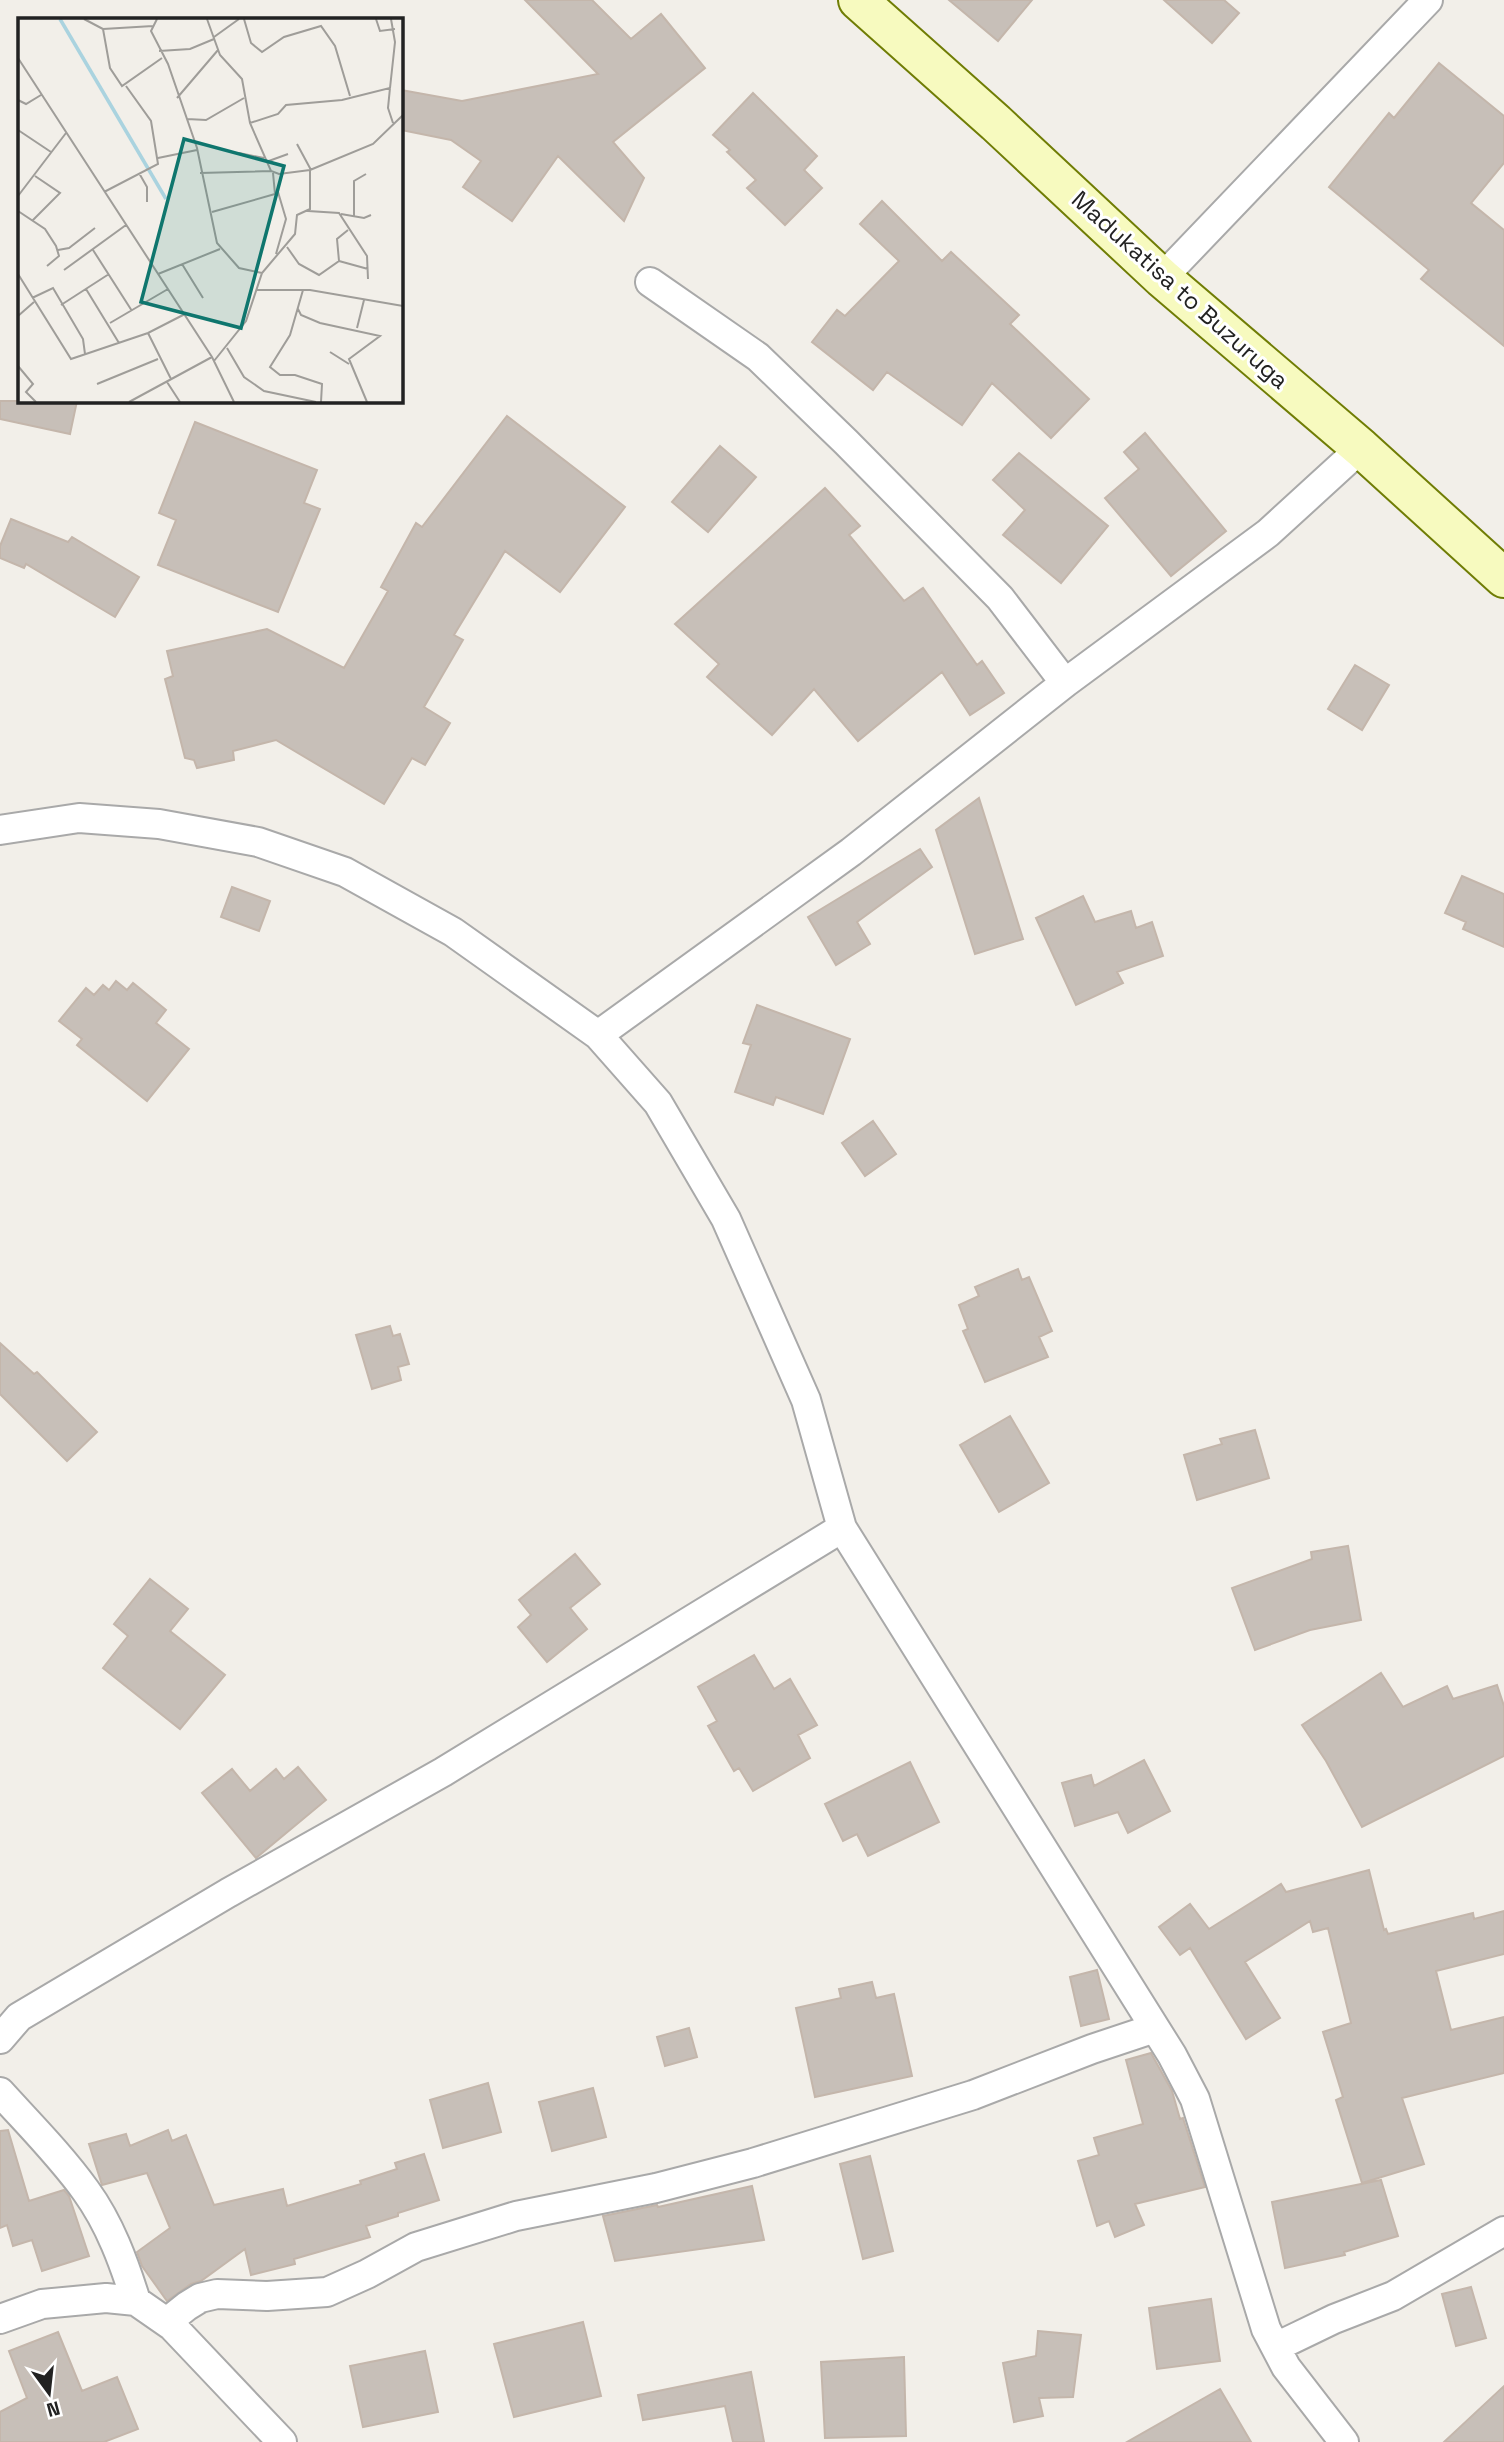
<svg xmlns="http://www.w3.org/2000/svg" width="1504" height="2442" viewBox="0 0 1504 2442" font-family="'Space Grotesk',sans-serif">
  <rect width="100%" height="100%" fill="#f2efe9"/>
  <path fill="#c7bfb8" stroke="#c4b6ab" stroke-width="2" d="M 525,0 L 592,0 L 631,39 L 661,14 L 705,68 L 613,142 L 644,178 L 624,221 L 558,156 L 512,221 L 463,187 L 481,161 L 451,140 L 401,130 L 401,90 L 462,101 L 598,74 Z
    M 949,0 L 1032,0 L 998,41 Z
    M 1164,0 L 1224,0 L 1239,13 L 1212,43 Z
    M 1439,63 L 1504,116 L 1504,163 L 1471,203 L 1504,230 L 1504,346 L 1421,279 L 1429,270 L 1329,187 L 1389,113 L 1394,118 Z
    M 753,93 L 817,156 L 804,170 L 822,188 L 785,225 L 747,188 L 756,180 L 727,152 L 730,150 L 713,135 Z
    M 882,201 L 942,261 L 951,252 L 1019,315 L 1010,324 L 1089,399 L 1051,438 L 992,383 L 962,425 L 887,372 L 873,390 L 812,342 L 837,310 L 845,316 L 899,261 L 860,224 Z
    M 0,401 L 77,401 L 70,434 L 0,419 Z
    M 507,416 L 625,507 L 560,592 L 505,551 L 454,635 L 463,640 L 424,707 L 450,723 L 425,765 L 412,758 L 384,804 L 276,740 L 233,751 L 234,760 L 197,768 L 194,760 L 185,758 L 165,679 L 173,676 L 167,651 L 267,629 L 344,668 L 388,591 L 381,587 L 416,523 L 422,527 Z
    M 195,422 L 317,470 L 304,503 L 320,509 L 278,612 L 158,565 L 176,520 L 159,513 Z
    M 1145,433 L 1226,531 L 1171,576 L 1105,498 L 1139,469 L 1124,452 Z
    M 720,446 L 756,477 L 708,532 L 672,502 Z
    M 1019,453 L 1108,526 L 1061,583 L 1003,535 L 1025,510 L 993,480 Z
    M 825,488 L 860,526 L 849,535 L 904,601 L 923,588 L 977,665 L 982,661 L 1004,693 L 970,715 L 942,672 L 858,741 L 814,689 L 772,735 L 707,677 L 719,664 L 675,624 Z
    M 11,519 L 68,542 L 72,537 L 139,577 L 115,617 L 26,564 L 24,568 L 0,558 L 0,546 Z
    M 1355,665 L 1389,685 L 1362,730 L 1328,709 Z
    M 979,798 L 1023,939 L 975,954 L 936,830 Z
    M 920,849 L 932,867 L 857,922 L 870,944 L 836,965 L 808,917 Z
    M 1462,876 L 1504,894 L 1504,947 L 1463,929 L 1466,922 L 1445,913 Z
    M 232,887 L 270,901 L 259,931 L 221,917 Z
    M 1083,896 L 1095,922 L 1131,911 L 1136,928 L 1152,922 L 1163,956 L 1117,972 L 1123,983 L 1076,1005 L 1036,918 Z
    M 116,981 L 127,990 L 133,983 L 166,1010 L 156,1023 L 189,1049 L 147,1101 L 77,1045 L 82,1039 L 59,1021 L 86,988 L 94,995 L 103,985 L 109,990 Z
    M 757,1005 L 850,1039 L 823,1114 L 776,1097 L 773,1105 L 735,1092 L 751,1045 L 743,1043 Z
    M 873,1121 L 896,1154 L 865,1176 L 842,1143 Z
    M 1018,1269 L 1022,1280 L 1029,1277 L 1052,1331 L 1039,1337 L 1048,1357 L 985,1382 L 963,1331 L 968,1329 L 959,1305 L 979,1296 L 975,1287 Z
    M 390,1326 L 393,1336 L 400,1334 L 409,1364 L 398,1367 L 401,1380 L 372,1389 L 356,1335 Z
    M 0,1343 L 34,1374 L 37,1372 L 97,1432 L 67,1461 L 0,1394 Z
    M 1010,1416 L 1049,1483 L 999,1512 L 960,1445 Z
    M 1255,1430 L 1269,1478 L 1197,1500 L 1184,1455 L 1222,1444 L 1220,1439 Z
    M 1348,1546 L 1361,1620 L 1310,1630 L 1255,1650 L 1232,1588 L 1312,1559 L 1311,1552 Z
    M 575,1554 L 600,1584 L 570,1608 L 587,1629 L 547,1662 L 518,1627 L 531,1615 L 519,1600 Z
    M 150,1579 L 188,1609 L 170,1631 L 225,1675 L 180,1729 L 103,1668 L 128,1636 L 114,1624 Z
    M 754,1655 L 774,1689 L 790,1679 L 817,1725 L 798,1735 L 810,1758 L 753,1791 L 739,1768 L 734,1771 L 708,1726 L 717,1721 L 698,1687 Z
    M 1381,1673 L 1403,1707 L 1447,1686 L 1453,1699 L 1497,1685 L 1504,1706 L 1504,1756 L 1362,1827 L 1326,1761 L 1302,1725 Z
    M 1144,1760 L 1170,1811 L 1128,1833 L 1118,1812 L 1075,1826 L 1062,1783 L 1091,1775 L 1094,1786 Z
    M 910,1762 L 939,1822 L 868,1856 L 857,1834 L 843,1841 L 825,1804 Z
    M 298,1767 L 326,1800 L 256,1858 L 202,1793 L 232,1769 L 250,1791 L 276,1769 L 284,1779 Z
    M 1369,1870 L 1384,1930 L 1386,1929 L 1388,1934 L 1473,1913 L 1474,1919 L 1504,1911 L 1504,1954 L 1436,1971 L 1451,2030 L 1504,2017 L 1504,2073 L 1402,2098 L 1424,2164 L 1362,2183 L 1336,2100 L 1343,2097 L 1323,2032 L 1351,2023 L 1328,1928 L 1313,1932 L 1310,1921 L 1245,1962 L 1280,2018 L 1246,2039 L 1190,1948 L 1180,1955 L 1159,1927 L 1190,1904 L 1209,1929 L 1281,1884 L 1286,1892 Z
    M 1097,1970 L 1109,2019 L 1081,2026 L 1070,1977 Z
    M 872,1982 L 876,1998 L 894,1994 L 912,2076 L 815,2097 L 796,2008 L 841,1998 L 839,1989 Z
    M 689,2028 L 697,2057 L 665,2066 L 657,2037 Z
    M 1151,2053 L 1172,2091 L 1180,2119 L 1183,2118 L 1205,2187 L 1135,2204 L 1144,2225 L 1115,2237 L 1109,2221 L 1097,2226 L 1078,2161 L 1099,2155 L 1094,2138 L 1143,2124 L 1126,2060 Z
    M 488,2083 L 501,2132 L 443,2148 L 430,2100 Z
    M 593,2088 L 606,2137 L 552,2151 L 539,2102 Z
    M 8,2130 L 29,2201 L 64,2190 L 69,2196 L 89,2256 L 42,2271 L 32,2240 L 13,2246 L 7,2225 L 0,2228 L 0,2131 Z
    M 168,2130 L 172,2141 L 186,2135 L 214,2205 L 283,2189 L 287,2206 L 361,2184 L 360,2181 L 397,2169 L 395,2163 L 424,2154 L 439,2200 L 398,2213 L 398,2216 L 366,2226 L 370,2237 L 294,2259 L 295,2264 L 251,2275 L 245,2249 L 201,2281 L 191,2284 L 167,2301 L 142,2266 L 137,2252 L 170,2228 L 147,2173 L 102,2185 L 89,2144 L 126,2134 L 130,2146 Z
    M 870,2156 L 893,2251 L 863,2259 L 840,2164 Z
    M 1381,2180 L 1398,2236 L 1344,2252 L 1345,2255 L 1285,2268 L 1272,2202 Z
    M 752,2186 L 764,2240 L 615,2261 L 603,2216 L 657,2205 L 658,2207 Z
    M 1471,2287 L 1486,2338 L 1456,2346 L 1442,2294 Z
    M 1211,2299 L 1220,2361 L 1157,2369 L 1149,2308 Z
    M 583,2322 L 601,2396 L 514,2417 L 494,2344 Z
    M 1038,2331 L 1081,2335 L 1073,2397 L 1039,2398 L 1043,2416 L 1014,2422 L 1003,2363 L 1036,2356 Z
    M 58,2332 L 82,2391 L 117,2377 L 138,2429 L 104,2442 L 0,2442 L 0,2412 L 27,2398 L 9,2351 Z
    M 425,2351 L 438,2412 L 363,2427 L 350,2366 Z
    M 904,2357 L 906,2436 L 825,2438 L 821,2362 Z
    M 751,2372 L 764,2442 L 733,2442 L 725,2406 L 643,2420 L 638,2395 Z
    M 1504,2386 L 1504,2442 L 1444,2442 Z
    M 1220,2389 L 1251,2442 L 1127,2442 Z"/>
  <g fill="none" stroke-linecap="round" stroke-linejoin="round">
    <g stroke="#a9a9a9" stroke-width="32">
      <path id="street" d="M 1162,278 L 1428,0
        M 650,282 L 758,357 L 846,442 L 1000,598 L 1065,683
        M 0,830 L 79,818 L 159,824 L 258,842 L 345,872 L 453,932 L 598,1035 L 658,1103 L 726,1219 L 806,1400 L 842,1528 L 1172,2055 L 1195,2099 L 1266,2329 L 1286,2367 L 1344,2442
        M 598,1035 L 851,852 L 1065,683 L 1268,533 L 1361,448
        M 0,2039 L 19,2017 L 228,1893 L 443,1772 L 842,1528
        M 0,2092 C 29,2124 61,2156 86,2191 C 110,2224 124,2263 136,2301
        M 0,2319 L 42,2304 L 106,2298 L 136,2301 L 172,2326 L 282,2442
        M 167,2322 L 187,2306 L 200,2298 L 217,2294 L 267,2296 L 327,2292 L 367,2274 L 416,2247 L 516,2216 L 656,2188 L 753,2163 L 973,2095 L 1092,2049 L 1155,2028
        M 1276,2347 L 1334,2319 L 1393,2296 L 1504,2231"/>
    </g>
    <g stroke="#707d05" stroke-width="42">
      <path id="secondary" d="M 858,0 L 996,123 L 1162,278 L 1361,448 L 1504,578"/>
    </g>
    <use href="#street" stroke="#fff" stroke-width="28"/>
    <use href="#secondary" stroke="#f7fabf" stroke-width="38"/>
  </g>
  <g text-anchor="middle" stroke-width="6" stroke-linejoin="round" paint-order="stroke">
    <g font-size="24" fill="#222" stroke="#fff">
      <text transform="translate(1180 290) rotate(42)" y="8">Madukatisa to Buzuruga</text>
    </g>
  </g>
  <g transform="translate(18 18)">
    <rect width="385" height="385" fill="#f2efe9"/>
    <path fill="none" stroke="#aad3df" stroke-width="3.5" d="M 42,1 L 148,181"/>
    <path fill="none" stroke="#9f9d99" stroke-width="2" d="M 66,1 L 85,11 L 92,50 L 104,68 L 144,40M 139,1 L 133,13 L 150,46 L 179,130 L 199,225 L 221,250 L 244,255M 189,1 L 202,37 L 224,61 L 232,105 L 253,153 L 261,156 L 292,152M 226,1 L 233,25 L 244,34 L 266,19 L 303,8 L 317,28 L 332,78M 358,1 L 362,13 L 377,11M 85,11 L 135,8M 196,19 L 221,1M 141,33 L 172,31 L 196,21M 0,40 L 194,339 L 216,384M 372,70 L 370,90 L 375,105M 159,80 L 200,32M 0,82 L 8,86 L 23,77M 169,101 L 188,102 L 226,80M 232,105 L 260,96 L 268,87 L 324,82 L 372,70 L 377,24 L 373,1M 0,112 L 33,134M 279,126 L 293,152M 221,135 L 246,140M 140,140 L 179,132M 248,144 L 270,136M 121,155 L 129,169 L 129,184M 182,155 L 253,153M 86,174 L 140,146 L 133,103 L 108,68M 0,178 L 48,115M 0,193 L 27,211 L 38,228 L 41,238 L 29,248M 290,193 L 321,195 L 349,238 L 350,261M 194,194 L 257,176 L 255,155M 323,196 L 346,200 L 353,197M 336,198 L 336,163 L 348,156M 15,202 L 42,175 L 17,158M 269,229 L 281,246 L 301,257 L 321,243 L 319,221 L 330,212M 40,232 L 51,230 L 77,210M 75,232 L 114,293M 258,236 L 268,201 L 260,174M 321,243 L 350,251M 164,246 L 185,280M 46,252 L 108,207M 0,256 L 53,341 L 130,315 L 167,296M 140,256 L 202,231M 68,271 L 101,325M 239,272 L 292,272 L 385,288M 285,272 L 272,317 L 252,349 L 262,357 L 277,357 L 304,366 L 303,384M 14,280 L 35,270 L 65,321 L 67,336M 43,287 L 91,256M 280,291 L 283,297 L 302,305 L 362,318 L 331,341 L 349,384M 0,298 L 16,284M 92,305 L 150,271M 339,310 L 346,282M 130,315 L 153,361M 209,330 L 226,359 L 246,373 L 298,384M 312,334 L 331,346M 196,343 L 228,303 L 244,255 L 277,216 L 279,197 L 292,191 L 292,152 L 355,126 L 385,97M 0,348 L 15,366 L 8,374 L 18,384M 149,364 L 162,384M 79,366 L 140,341M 111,384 L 194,339"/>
    <path fill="#0f766e" fill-opacity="0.15" stroke="#0f766e" stroke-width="3.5" d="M 166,121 L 266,148 L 223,310 L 123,284 Z"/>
    <rect width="385" height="385" fill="none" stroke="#222" stroke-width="3.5"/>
  </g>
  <g transform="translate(49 2393) rotate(165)" stroke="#ffffff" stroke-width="5" paint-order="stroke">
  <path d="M0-5L12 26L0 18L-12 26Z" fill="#222222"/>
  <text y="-10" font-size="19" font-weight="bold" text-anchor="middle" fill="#222222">N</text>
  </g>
</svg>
